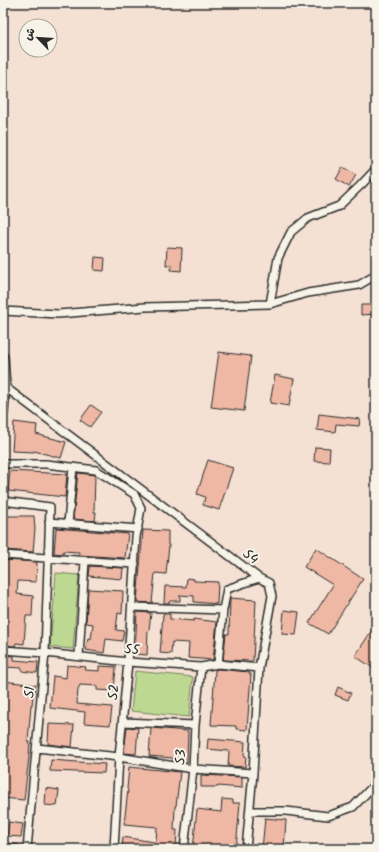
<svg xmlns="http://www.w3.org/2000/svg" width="379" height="852" viewBox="0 0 379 852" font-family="Kalam,'Playpen Sans Arabic',sans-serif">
  <rect width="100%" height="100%" fill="#f5e1d4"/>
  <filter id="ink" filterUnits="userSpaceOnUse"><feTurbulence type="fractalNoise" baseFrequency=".025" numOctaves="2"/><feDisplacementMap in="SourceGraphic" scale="8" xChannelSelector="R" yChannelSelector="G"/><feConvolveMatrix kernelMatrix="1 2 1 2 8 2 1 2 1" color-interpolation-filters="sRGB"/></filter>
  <g filter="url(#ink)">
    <path fill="#bdd991" stroke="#74825e" d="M 56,573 L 79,575 L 73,649 L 50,647 Z
      M 135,671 L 193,677 L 189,717 L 131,711 Z"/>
    <path fill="#efb8a4" stroke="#2b2b2b" d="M 343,167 L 356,175 L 349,187 L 336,179 Z
      M 167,247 L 182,248 L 181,271 L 171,270 L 172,265 L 166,265 Z
      M 95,257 L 105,258 L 104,271 L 94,270 Z
      M 361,305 L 376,305 L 376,314 L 361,315 Z
      M 219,352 L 251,356 L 244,411 L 211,407 Z
      M 275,375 L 294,379 L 289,406 L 270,403 Z
      M 91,405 L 101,412 L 90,427 L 80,420 Z
      M 319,414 L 360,419 L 359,426 L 336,424 L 335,432 L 317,430 Z
      M 14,422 L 37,425 L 36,434 L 66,442 L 61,458 L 34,451 L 34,452 L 12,451 Z
      M 315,447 L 330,448 L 329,462 L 314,461 Z
      M 208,460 L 233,468 L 219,510 L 203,505 L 205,497 L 197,494 Z
      M 10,471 L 67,474 L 65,497 L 8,491 Z
      M 78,473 L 95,475 L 94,512 L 96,512 L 95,521 L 73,519 Z
      M 6,516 L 34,516 L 35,529 L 33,552 L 3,550 Z
      M 56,528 L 128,534 L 125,558 L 79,555 L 79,552 L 63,551 L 63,554 L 54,553 Z
      M 143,530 L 168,531 L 168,545 L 169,545 L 166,574 L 155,573 L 152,603 L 137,602 Z
      M 316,548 L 363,579 L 328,634 L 309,623 L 333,585 L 304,567 Z
      M 4,560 L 37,562 L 36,582 L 18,581 L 17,594 L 33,596 L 32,616 L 26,616 L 24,644 L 16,643 L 15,646 L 3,645 L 3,576 Z
      M 90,566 L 123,568 L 122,579 L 89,576 Z
      M 187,578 L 194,579 L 194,581 L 218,582 L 217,604 L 194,602 L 194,596 L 180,595 L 180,601 L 170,601 L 169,603 L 164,603 L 165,586 L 186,587 Z
      M 88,589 L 123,591 L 122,614 L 118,613 L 116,630 L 124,631 L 122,641 L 106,639 L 104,653 L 86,650 L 88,638 L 91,639 L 93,624 L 86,623 Z
      M 230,598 L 256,600 L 253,661 L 223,660 L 226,634 L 229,634 Z
      M 284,610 L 299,612 L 296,635 L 282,634 Z
      M 137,612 L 151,613 L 149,630 L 148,630 L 147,655 L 135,654 Z
      M 163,614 L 170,614 L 170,619 L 194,621 L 194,619 L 217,622 L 213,660 L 188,658 L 189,643 L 172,642 L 171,654 L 160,653 Z
      M 376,624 L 376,670 L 355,656 Z
      M 3,655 L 14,656 L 14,660 L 38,662 L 37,673 L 22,671 L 22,668 L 3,667 Z
      M 67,665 L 86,667 L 85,670 L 99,671 L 99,666 L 116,667 L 114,691 L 97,690 L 97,686 L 80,685 L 78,689 L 77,704 L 112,707 L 110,725 L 84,723 L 85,712 L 50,708 L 53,676 L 66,678 Z
      M 218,669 L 249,672 L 249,674 L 251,674 L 247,730 L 236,729 L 236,726 L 211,725 L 215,670 Z
      M 3,681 L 36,685 L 34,696 L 33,696 L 32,705 L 31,705 L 28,742 L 30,742 L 29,757 L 24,800 L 3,798 Z
      M 338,687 L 351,693 L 348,700 L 335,695 Z
      M 49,724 L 74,725 L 72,747 L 48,744 Z
      M 127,727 L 138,728 L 136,754 L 124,753 Z
      M 151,728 L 188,731 L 187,763 L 173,761 L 173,758 L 149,756 Z
      M 208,739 L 245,742 L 244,756 L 246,756 L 245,767 L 228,766 L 229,751 L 207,749 Z
      M 51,760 L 105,764 L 104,773 L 50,771 Z
      M 129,767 L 180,772 L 176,806 L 175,806 L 174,830 L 177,830 L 176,849 L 122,849 L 123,837 L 154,842 L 156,841 L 157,827 L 124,824 L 128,790 L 127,789 Z
      M 201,775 L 242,777 L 242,788 L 218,786 L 218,787 L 201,787 Z
      M 46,788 L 59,790 L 57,806 L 45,805 Z
      M 222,799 L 233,800 L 233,803 L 240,803 L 236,849 L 193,849 L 197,809 L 221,812 Z
      M 265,818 L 286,820 L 284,849 L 262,849 Z
      M 9,822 L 23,824 L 21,837 L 7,836 Z"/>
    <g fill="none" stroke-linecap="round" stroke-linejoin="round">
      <g stroke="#2b2b2b" stroke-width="10">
        <path id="street" d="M 270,304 L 278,258 L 291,232 L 308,218 L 339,206 L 361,185 L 376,169
          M 3,311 L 58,314 L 145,307 L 270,304 L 308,293 L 359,285 L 376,275
          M 5,387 L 259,578 L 269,583 L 272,596 L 259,668 L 253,773 L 246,849
          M 3,464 L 46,464 L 96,470 L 134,494 L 141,508 L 136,537 L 128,662 L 119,757 L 114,849
          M 3,501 L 50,507 L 45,653 L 27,849
          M 49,522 L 138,529
          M 68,524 L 73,467
          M 3,555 L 135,564
          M 132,607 L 223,610
          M 3,650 L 45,653 L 128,662 L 201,667 L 218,664 L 259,668
          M 79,656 L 85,561
          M 218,664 L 223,610 L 227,589 L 259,578
          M 123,722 L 195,725
          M 37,748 L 119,757 L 193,769 L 253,773
          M 250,811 L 286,811 L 328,816 L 353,807 L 376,783
          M 3,847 L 17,849
          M 184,849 L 193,769 L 195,725 L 201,667"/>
      </g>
      <g stroke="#2b2b2b" stroke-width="12">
        <path id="secondary" d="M 3,357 L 5,387 L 3,412"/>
      </g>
      <use href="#street" stroke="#f7f3e8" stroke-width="7"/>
      <use href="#secondary" stroke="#f7f3e8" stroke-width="9"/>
    </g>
  </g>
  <g text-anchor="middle" stroke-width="4" stroke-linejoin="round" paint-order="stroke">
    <g font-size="14" fill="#2b2b2b" stroke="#f7f3e8">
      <text transform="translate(251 556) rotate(37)" y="5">S4</text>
      <text transform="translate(132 649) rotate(5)" y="5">S5</text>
      <text transform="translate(29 692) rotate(-85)" y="5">S1</text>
      <text transform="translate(113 692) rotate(-85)" y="5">S2</text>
      <text transform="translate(180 757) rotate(-87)" y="5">S3</text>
    </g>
  </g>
  <rect width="379" height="852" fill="none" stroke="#f7f3e8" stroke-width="16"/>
  <rect x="8" y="8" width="363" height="836" fill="none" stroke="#2b2b2b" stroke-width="1.5" filter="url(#ink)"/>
  <g transform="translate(38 38) rotate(295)"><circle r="19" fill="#f7f3e8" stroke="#a5a39c"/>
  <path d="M0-3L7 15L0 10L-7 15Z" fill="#2b2b2b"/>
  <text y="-6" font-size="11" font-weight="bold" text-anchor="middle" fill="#2b2b2b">ش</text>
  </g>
</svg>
